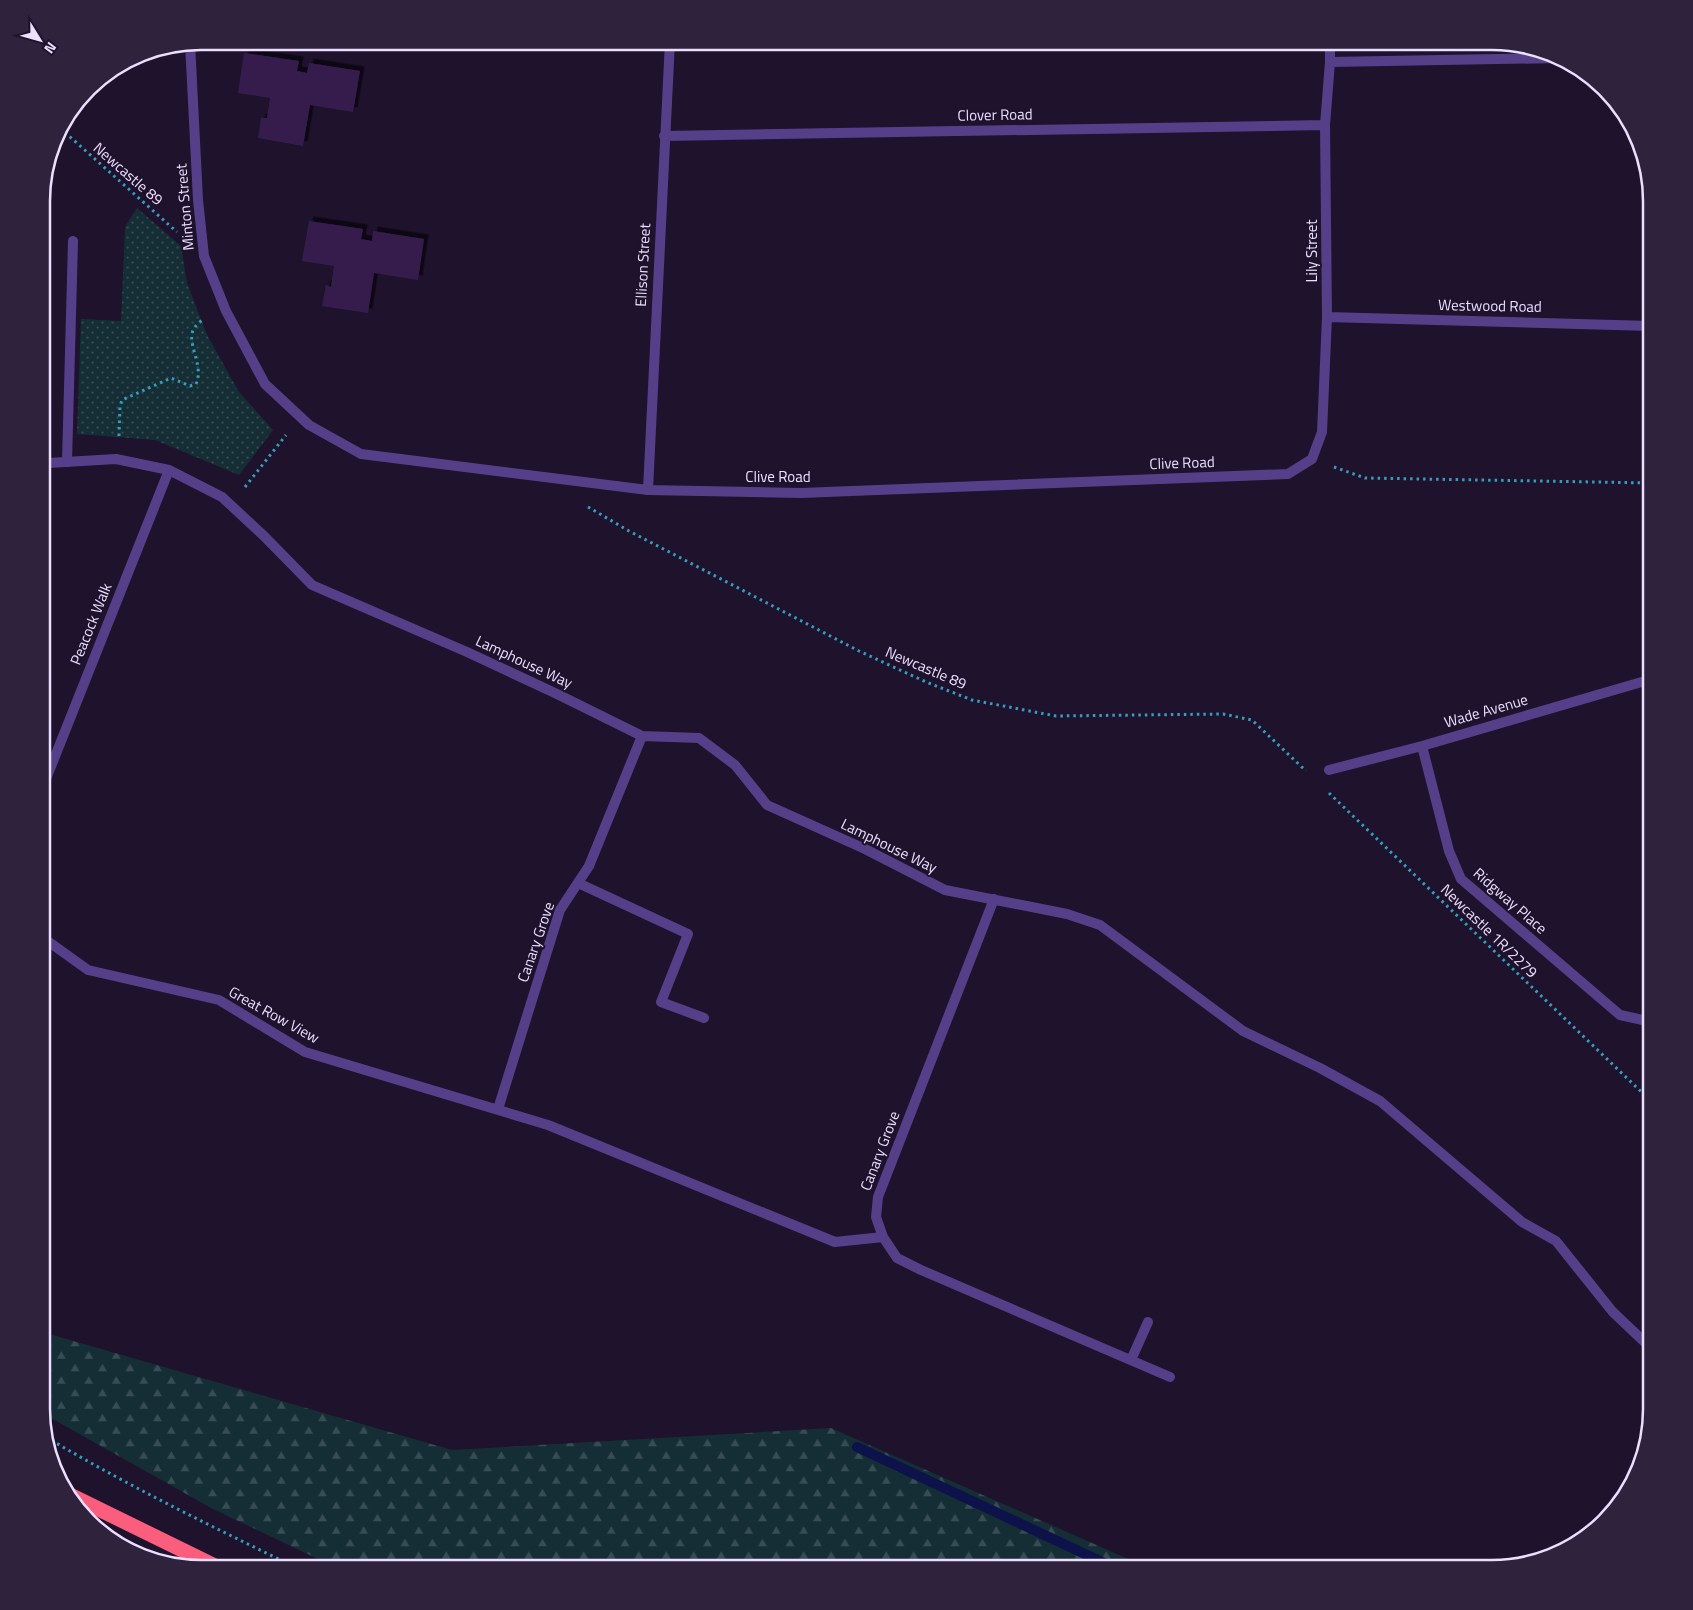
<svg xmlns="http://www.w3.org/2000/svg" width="1693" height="1610" viewBox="0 0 1693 1610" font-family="'Titillium Web',sans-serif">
  <defs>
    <pattern id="green-dots" width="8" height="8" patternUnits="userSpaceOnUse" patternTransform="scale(1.25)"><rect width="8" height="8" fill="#152e36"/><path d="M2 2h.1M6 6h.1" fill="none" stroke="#374c54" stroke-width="1.8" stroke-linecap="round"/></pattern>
    <pattern id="forest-firs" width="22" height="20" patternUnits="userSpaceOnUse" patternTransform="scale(1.25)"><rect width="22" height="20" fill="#152e36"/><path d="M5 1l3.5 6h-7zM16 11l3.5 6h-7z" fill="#374c54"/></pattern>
    <filter id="shadow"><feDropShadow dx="4.5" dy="-4.5" stdDeviation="0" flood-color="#0009"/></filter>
  </defs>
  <rect width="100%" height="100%" fill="#1e122c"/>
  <path fill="url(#green-dots)" d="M 137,208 L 181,246 L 187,283 L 207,335 L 239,392 L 273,430 L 239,475 L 155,440 L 77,434 L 81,319 L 121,321 L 125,227 Z"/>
  <path fill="url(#forest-firs)" d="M 42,1332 L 452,1450 L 831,1428 L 1151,1569 L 339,1569 L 213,1509 L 42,1413 Z"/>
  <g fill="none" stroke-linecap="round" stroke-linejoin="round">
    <path stroke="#0d124a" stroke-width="10" d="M 857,1447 L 1117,1569"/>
  </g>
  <path fill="#351f4d" filter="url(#shadow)" d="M 244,53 L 299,61 L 297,71 L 307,73 L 309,63 L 360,71 L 353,112 L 310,105 L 303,146 L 258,138 L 261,118 L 267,118 L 270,98 L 238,93 Z
    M 309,221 L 363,229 L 361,239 L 372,241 L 373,231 L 424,239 L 418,280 L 374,273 L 368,313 L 322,306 L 326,285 L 331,287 L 334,266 L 302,261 Z"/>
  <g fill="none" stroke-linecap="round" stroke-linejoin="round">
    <path stroke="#359ebc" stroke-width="3" stroke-dasharray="2.5 4" stroke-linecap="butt" d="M 60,128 L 177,232
      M 119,436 L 120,406 L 122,400 L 171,378 L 190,386 L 196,384 C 205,365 184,341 195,327 C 197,324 201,321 204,319
      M 1334,467 L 1365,478 L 1652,483
      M 245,487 L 286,435
      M 588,507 L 629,531 L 859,651 L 926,682 L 972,700 L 1056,716 L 1223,714 L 1252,720 L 1306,771
      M 1329,793 L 1652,1102
      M 46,1437 C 128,1486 213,1527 299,1569"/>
    <path stroke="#563f89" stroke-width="10" d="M 67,462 L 73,241"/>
    <path stroke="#563f89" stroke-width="10" d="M 190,43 L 198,200 L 204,256 L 226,311 L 265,384 L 309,425 L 361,454 L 648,490 L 801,493 L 1288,474 L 1312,459 L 1322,432 L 1327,317 L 1325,125 L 1330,62 L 1330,42
      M 1330,62 L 1561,58
      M 664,136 L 1325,125
      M 1327,317 L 1651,326
      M 42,466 L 48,463 L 116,459 L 169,470 L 222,497 L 264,536 L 312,585 L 467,652 L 557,694 L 642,736 L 699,738 L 735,765 L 767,805 L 865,849 L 945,890 L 1067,914 L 1100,925 L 1243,1031 L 1320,1068 L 1380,1101 L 1522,1222 L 1556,1241 L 1612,1311 L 1652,1349
      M 648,490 L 670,41
      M 1422,746 L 1449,851 L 1461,879 L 1620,1015 L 1652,1022
      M 1329,770 L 1422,746 L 1652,679
      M 42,789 L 169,470
      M 578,883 L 688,934 L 661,1002 L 704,1018
      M 994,899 L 878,1197 L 876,1217 L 883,1237 L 897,1258 L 921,1270 L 1170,1377
      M 42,937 L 88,970 L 219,1000 L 305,1052 L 548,1125 L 835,1242 L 883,1237
      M 498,1109 L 560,910 L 589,866 L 642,736
      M 1131,1360 L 1148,1322"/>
    <path stroke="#fb5d7c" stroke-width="15" d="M 70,1495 L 221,1569"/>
  </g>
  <g text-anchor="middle" stroke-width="4" stroke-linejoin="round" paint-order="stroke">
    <g font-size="15" fill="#ebdefe" stroke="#1e122c">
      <text transform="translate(995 115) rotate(-1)" y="5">Clover Road</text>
      <text transform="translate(128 174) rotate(41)" y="5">Newcastle 89</text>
      <text transform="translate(185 207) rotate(-95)" y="5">Minton Street</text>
      <text transform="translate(1312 251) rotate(-90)" y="5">Lily Street</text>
      <text transform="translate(643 265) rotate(-87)" y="5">Ellison Street</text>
      <text transform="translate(1490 306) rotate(1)" y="5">Westwood Road</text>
      <text transform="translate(1182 463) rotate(-2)" y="5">Clive Road</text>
      <text x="778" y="482">Clive Road</text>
      <text transform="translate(91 624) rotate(-68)" y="5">Peacock Walk</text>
      <text transform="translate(524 662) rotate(25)" y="5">Lamphouse Way</text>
      <text transform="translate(926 668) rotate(23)" y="5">Newcastle 89</text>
      <text transform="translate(1486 711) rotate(-16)" y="5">Wade Avenue</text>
      <text transform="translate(889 846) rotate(26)" y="5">Lamphouse Way</text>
      <text transform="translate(1510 901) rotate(41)" y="5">Ridgway Place</text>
      <text transform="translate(1489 931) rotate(44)" y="5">Newcastle 1R/2279</text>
      <text transform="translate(536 942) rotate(-71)" y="5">Canary Grove</text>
      <text transform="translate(274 1015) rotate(29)" y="5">Great Row View</text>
      <text transform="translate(880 1151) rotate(-69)" y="5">Canary Grove</text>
    </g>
  </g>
  <path d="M0 0H1693V1610H0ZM201 50H1492A151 151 0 0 1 1643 201V1409A151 151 0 0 1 1492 1560H201A151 151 0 0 1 50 1409V201A151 151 0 0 1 201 50Z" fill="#2e223d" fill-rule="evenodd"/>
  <path fill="none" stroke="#ebdefe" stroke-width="2.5" d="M201 50H1492A151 151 0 0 1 1643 201V1409A151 151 0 0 1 1492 1560H201A151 151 0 0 1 50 1409V201A151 151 0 0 1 201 50Z"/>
  <g transform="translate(40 40) rotate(127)" stroke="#1e122c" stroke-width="4" paint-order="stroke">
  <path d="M0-4L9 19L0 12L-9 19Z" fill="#ebdefe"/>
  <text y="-8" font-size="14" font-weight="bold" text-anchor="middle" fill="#ebdefe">N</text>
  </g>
</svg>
